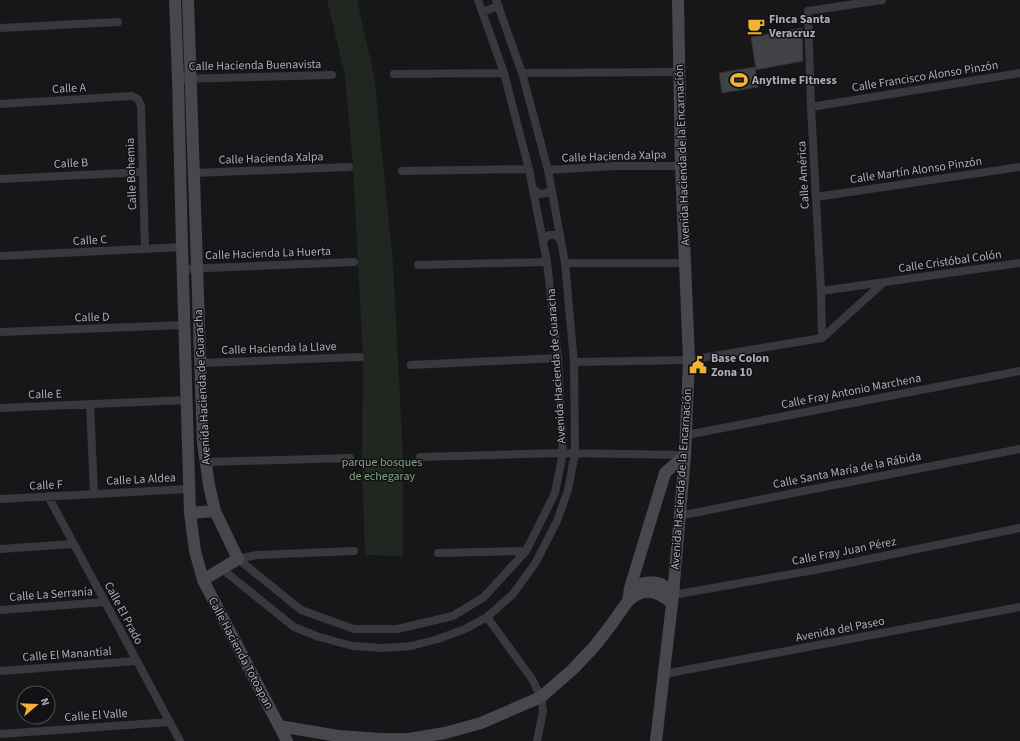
<svg xmlns="http://www.w3.org/2000/svg" width="1020" height="741" viewBox="0 0 1020 741" font-family="'Source Sans 3',sans-serif">
  <rect width="100%" height="100%" fill="#171719"/>
  <path fill="#1f2720" d="M 327,0 L 357,0 L 374,75 L 393,264 L 403,457 L 403,556 L 365,555 L 362,458 L 363,358 L 353,167 L 345,75 Z"/>
  <path fill="#414246" stroke="#313135" d="M 802,28 L 803,61 L 756,70 L 751,37 Z
    M 755,67 L 758,87 L 722,93 L 719,73 Z"/>
  <g fill="none" stroke-linecap="round" stroke-linejoin="round">
    <path stroke="#38393e" stroke-width="8" d="M 482,12 L 499,6
      M 0,28 L 118,22
      M 522,73 L 679,72
      M 394,74 L 504,73
      M 178,79 L 332,75
      M 0,104 L 132,96 L 138,99 L 141,106 L 145,249
      M 811,107 L 1020,73
      M 548,170 L 614,166 L 681,166
      M 402,171 L 529,169
      M 194,173 L 349,167
      M 0,179 L 143,172
      M 533,189 L 540,194 L 547,193 L 551,189
      M 816,197 L 1020,167
      M 543,240 L 549,235 L 555,235 L 561,240
      M 0,256 L 182,247
      M 565,263 L 685,263
      M 418,265 L 547,262
      M 183,269 L 354,262
      M 821,291 L 1020,263
      M 0,332 L 185,325
      M 822,338 L 821,291 L 811,107 L 808,11 L 882,0
      M 574,362 L 689,360 L 822,338 L 883,283
      M 200,363 L 360,357
      M 411,365 L 558,358
      M 90,404 L 94,494
      M 0,408 L 187,400
      M 686,435 L 1020,371
      M 420,457 L 563,453 L 685,455
      M 205,462 L 350,458
      M 48,496 L 180,741
      M 0,499 L 189,489
      M 679,516 L 798,492 L 1020,449
      M 0,549 L 73,544
      M 438,553 L 526,551
      M 238,559 L 301,610 L 354,629 L 397,629 L 453,616 L 484,597 L 526,551 L 555,493 L 563,453 L 558,358 L 547,262 L 529,169 L 504,73 L 478,0
      M 238,559 L 257,555 L 354,551
      M 222,569 L 294,627 L 319,637 L 353,646 L 382,648 L 411,646 L 438,639 L 465,629 L 487,617 L 513,594 L 536,562 L 557,521 L 568,490 L 575,453 L 574,362 L 565,263 L 548,170 L 522,73 L 496,0
      M 673,595 L 820,569 L 1020,528
      M 0,610 L 105,602
      M 487,617 L 532,679 L 541,697 L 543,711 L 537,741
      M 0,671 L 136,661
      M 664,674 L 1020,607
      M 0,734 L 170,722"/>
    <path stroke="#46484e" stroke-width="12" d="M 175,0 L 178,79 L 182,247 L 190,513 L 195,551 L 203,580 L 287,741
      M 188,0 L 203,443 L 209,485 L 215,511 L 238,559 L 203,580
      M 190,513 L 215,511
      M 630,588 C 641,582 657,579 667,588 C 669,590 671,593 673,595
      M 628,601 C 644,586 657,591 672,603
      M 279,726 L 338,736 L 380,739 L 409,739 L 445,733 L 481,723 L 541,697 L 572,670 L 594,647 L 611,625 L 628,601 L 630,588 L 665,473 L 685,455
      M 656,741 L 673,595 L 685,455 L 689,360 L 681,166 L 678,0"/>
  </g>
  <defs>
    <g id="cafe-bare" transform="scale(1.38)"><path d="M-5.5-4.5H6V0H3Q3 3.5 0 3.5H-2.5Q-5.5 3.5-5.5 0ZM3-3.2v2h1.7v-2ZM-6 4.5H4V6H-6Z" fill="#f2b236" stroke="#121214" stroke-width="2.5" paint-order="stroke"/></g>
    <g id="stadium-bare" transform="scale(1.38)"><path d="M0-5a6.5 5 0 1 0 0 10a6.5 5 0 1 0 0-10ZM-3.5-1.8h7v3.6h-7Z" fill="#f2b236" stroke="#121214" stroke-width="2.5" paint-order="stroke"/></g>
    <g id="civic-bare" transform="scale(1.38)"><path d="M-.6-6.5H3V-4.5H.6V-3L4-1V1h2V6H-6V1h2V-1L-.6-3ZM-1.2 2.5V6h2.4V2.5Z" fill="#f2b236" stroke="#121214" stroke-width="2.5" paint-order="stroke"/></g>
  </defs>
  <g fill-rule="evenodd">
    <use href="#cafe-bare" x="756" y="26"/>
    <use href="#stadium-bare" x="739" y="80"/>
    <use href="#civic-bare" x="698" y="365"/>
  </g>
  <g text-anchor="middle" stroke-width="3" stroke-linejoin="round" paint-order="stroke">
    <g font-size="12" font-weight="bold" fill="#a9aeb9" stroke="#121214" text-anchor="start">
      <text x="769" y="23">Finca Santa<tspan x="769" dy="14">Veracruz</tspan></text>
      <text x="752" y="84">Anytime Fitness</text>
      <text x="711" y="362">Base Colon<tspan x="711" dy="14">Zona 10</tspan></text>
    </g>
    <g font-size="12" fill="#a9aeb9" stroke="#121214">
      <text transform="translate(255 65) rotate(-1)" y="4">Calle Hacienda Buenavista</text>
      <text transform="translate(925 76) rotate(-9)" y="4">Calle Francisco Alonso Pinzón</text>
      <text transform="translate(69 88) rotate(-3)" y="4">Calle A</text>
      <text transform="translate(682 155) rotate(-92)" y="4">Avenida Hacienda de la Encarnación</text>
      <text transform="translate(614 156) rotate(-2)" y="4">Calle Hacienda Xalpa</text>
      <text transform="translate(271 158) rotate(-2)" y="4">Calle Hacienda Xalpa</text>
      <text transform="translate(71 163) rotate(-3)" y="4">Calle B</text>
      <text transform="translate(916 170) rotate(-8)" y="4">Calle Martín Alonso Pinzón</text>
      <text transform="translate(131 174) rotate(-92)" y="4">Calle Bohemia</text>
      <text transform="translate(803 175) rotate(-93)" y="4">Calle América</text>
      <text transform="translate(90 240) rotate(-3)" y="4">Calle C</text>
      <text transform="translate(268 253) rotate(-2)" y="4">Calle Hacienda La Huerta</text>
      <text transform="translate(950 261) rotate(-8)" y="4">Calle Cristóbal Colón</text>
      <text transform="translate(92 317) rotate(-2)" y="4">Calle D</text>
      <text transform="translate(279 348) rotate(-2)" y="4">Calle Hacienda la Llave</text>
      <text transform="translate(556 366) rotate(-94)" y="4">Avenida Hacienda de Guaracha</text>
      <text transform="translate(202 387) rotate(-93)" y="4">Avenida Hacienda de Guaracha</text>
      <text transform="translate(851 391) rotate(-11)" y="4">Calle Fray Antonio Marchena</text>
      <text transform="translate(45 394) rotate(-2)" y="4">Calle E</text>
      <text transform="translate(847 470) rotate(-11)" y="4">Calle Santa María de la Rábida</text>
      <text transform="translate(141 479) rotate(-3)" y="4">Calle La Aldea</text>
      <text transform="translate(681 479) rotate(-86)" y="4">Avenida Hacienda de la Encarnación</text>
      <text transform="translate(46 485) rotate(-3)" y="4">Calle F</text>
      <text transform="translate(844 551) rotate(-11)" y="4">Calle Fray Juan Pérez</text>
      <text transform="translate(51 594) rotate(-4)" y="4">Calle La Serranía</text>
      <text transform="translate(124 613) rotate(62)" y="4">Calle El Prado</text>
      <text transform="translate(840 629) rotate(-11)" y="4">Avenida del Paseo</text>
      <text transform="translate(241 653) rotate(62)" y="4">Calle Hacienda Totoapan</text>
      <text transform="translate(67 654) rotate(-4)" y="4">Calle El Manantial</text>
      <text transform="translate(96 715) rotate(-4)" y="4">Calle El Valle</text>
    </g>
    <g font-size="12" fill="#80a482" stroke="#121214">
      <text x="382" y="466">parque bosques<tspan x="382" dy="14">de echegaray</tspan></text>
    </g>
  </g>
  <g transform="translate(36 705) rotate(71)"><circle r="19" fill="#121214" stroke="#4e5056"/>
  <path d="M0-3L7 15L0 10L-7 15Z" fill="#f2b236"/>
  <text y="-6" font-size="11" font-weight="bold" text-anchor="middle" fill="#a9aeb9">N</text>
  </g>
</svg>
